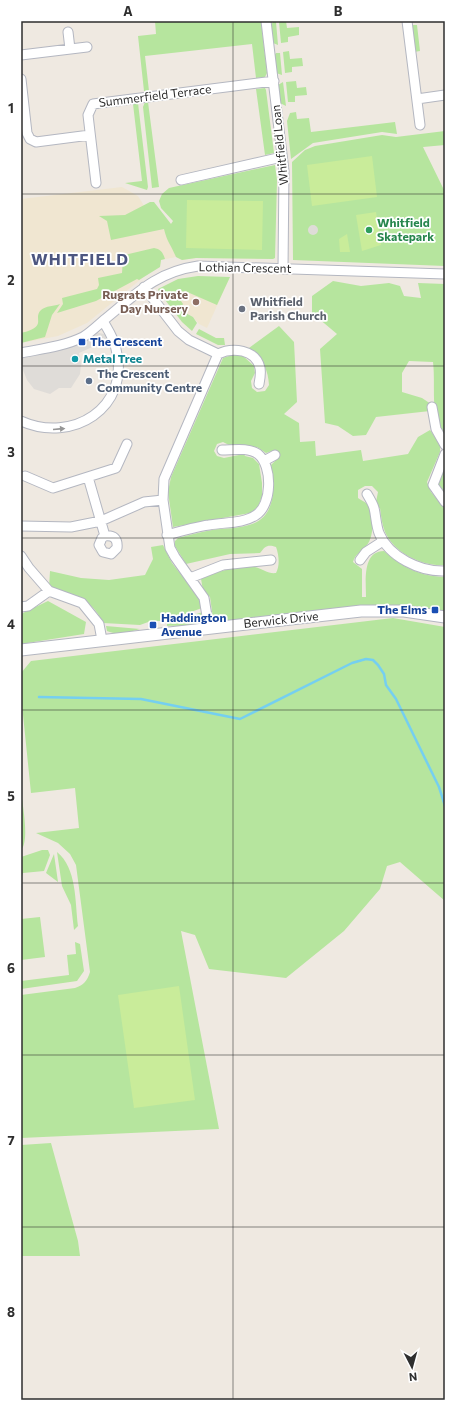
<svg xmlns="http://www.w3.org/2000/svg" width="466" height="1421" viewBox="0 0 466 1421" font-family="Commissioner,sans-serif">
  <rect width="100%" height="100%" fill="#efe9e1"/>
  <path fill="#f0e6d1" d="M 122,187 L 138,196 L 146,209 L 171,224 L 174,222 L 275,258 L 271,259 L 196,258 L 182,260 L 176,257 L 161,260 L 160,267 L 145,276 L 87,323 L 58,336 L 21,343 L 21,199 Z
    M 229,279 L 207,328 L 199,324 L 193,317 L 180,310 L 175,285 Z"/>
  <path fill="#b6e59e" d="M 155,21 L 261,21 L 267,73 L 265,77 L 256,78 L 252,44 L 145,56 L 149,91 L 144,91 L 138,36 L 156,34 Z
    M 286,21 L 287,28 L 299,27 L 299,35 L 288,37 L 288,42 L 281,43 L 279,22 Z
    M 273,22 L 276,22 L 278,45 L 273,43 L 271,25 Z
    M 411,25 L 417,25 L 420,51 L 414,52 Z
    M 289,51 L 290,59 L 302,58 L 303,66 L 292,67 L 292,72 L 285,73 L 283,52 Z
    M 276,53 L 280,53 L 282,75 L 276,73 L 274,56 Z
    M 296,81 L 297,88 L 306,87 L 307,95 L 295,96 L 295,102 L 288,102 L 286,82 Z
    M 283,82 L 286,106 L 280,103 L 278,85 Z
    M 265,88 L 266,90 L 274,153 L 265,155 L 256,89 Z
    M 145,102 L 148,102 L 159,187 L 152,188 L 143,107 Z
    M 138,103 L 148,187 L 147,190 L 125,183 L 142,181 L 133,104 Z
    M 296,112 L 297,119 L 309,118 L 311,132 L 395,122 L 397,134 L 382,132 L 313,143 L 291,159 L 287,121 L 290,113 Z
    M 445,131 L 445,145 L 423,147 L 445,192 L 445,266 L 293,260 L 292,162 L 305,150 L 315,146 L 382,135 L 396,137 Z
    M 275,165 L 277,180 L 275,258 L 273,259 L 196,258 L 182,260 L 176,257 C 171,245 167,242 164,229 L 111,240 L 107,221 L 99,216 L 125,215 L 150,202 L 154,202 L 171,224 L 173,221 L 161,208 L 159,201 L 162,194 L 169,188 Z
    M 154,248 C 161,249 163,253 165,259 L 161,260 L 160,267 L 139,280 L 137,279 L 96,301 L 57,313 L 63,304 L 62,298 L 97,289 L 99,285 L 98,278 L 122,273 L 123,259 L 116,259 L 116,257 Z
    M 198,276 L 230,277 L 217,305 L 185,291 L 181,301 L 183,304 L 180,310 L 193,317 L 197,323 L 192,331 L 182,322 L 159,292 L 158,289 L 178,279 Z
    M 333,281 L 361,286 L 389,283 L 400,286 L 404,296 L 421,298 L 418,283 L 445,284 L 445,440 C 429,418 436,387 433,362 L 409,361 L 402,373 L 402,392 L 422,398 L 431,404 L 430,411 L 376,417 L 366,435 L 353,436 L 338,426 L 325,423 L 320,349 L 337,334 L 318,318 L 312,316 L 312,296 Z
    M 60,304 L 52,315 L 45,337 L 21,343 L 21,333 C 49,326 32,319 41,310 C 45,306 55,306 60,304 Z
    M 279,326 L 294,342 L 297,402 L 284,414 L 299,423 L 300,442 L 315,441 L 316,456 L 361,450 L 363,461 L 408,454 L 418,437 L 430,430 L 440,444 L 440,452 L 427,482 L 431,492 L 445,509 L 445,565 C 423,567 394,553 385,532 C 382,524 381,516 380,508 L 378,508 L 376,502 L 378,492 L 372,486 L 365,486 L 358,490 L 358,498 C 360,500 364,501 366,503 C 375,513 374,536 367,545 C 362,551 355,554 353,562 L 362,569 L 362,597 L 366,597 C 366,582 362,551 384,551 C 403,568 420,576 445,577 L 445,613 L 220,622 L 213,618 L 210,597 L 203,590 L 201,579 C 212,572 242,565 255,567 C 263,569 268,574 276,573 C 280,566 279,555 276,547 C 268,544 265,546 260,553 L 230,554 L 186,564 L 175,546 L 175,541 L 178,538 C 189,535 200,532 212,530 C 224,528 239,529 252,524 C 276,516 275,486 271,465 L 278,458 L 277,452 L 272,451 L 266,453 L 257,447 L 235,448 L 223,442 L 217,444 L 214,451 L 217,456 L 224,458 L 244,454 L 245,456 L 253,458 L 259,464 L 262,483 L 262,496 L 258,507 L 250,513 L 173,527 L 168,492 L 171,477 L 223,358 L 232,355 L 242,355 L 254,366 L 255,373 L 251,381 L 252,388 L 257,392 L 265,391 L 269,385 C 268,368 262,359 249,348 Z
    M 199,329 L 216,338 L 224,338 L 225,345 L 218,345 L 196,334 Z
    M 445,463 L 445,497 L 437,484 Z
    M 163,545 L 172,563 L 201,600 L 202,608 L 166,621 L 151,621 L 140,625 L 103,623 C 90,596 76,597 49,588 L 50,571 L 81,578 L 109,580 L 145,575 L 153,559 L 151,547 Z
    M 48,601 L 86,622 L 84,634 L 21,644 L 21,614 Z
    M 203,612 C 205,630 178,625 167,626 L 167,623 Z
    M 393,618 L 445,627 L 445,901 L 400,862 L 387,866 L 380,889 L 344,931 L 286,978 L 209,969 L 195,935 L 181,931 L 219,1129 L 21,1138 L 21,995 L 75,988 C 84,985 87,981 90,972 L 76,865 L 70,854 L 58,843 L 36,833 L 79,828 L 75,788 L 31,793 L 21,695 L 21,673 L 31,661 Z
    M 106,626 L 140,629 C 129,632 118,636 107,631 Z
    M 21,790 C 22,803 30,841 21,850 Z
    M 42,850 L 48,850 L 50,855 L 44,871 L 23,873 L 21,879 L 21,857 Z
    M 57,852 C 77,868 75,902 78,926 L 74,930 L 71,905 L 62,886 Z
    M 54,854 L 58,882 L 46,873 Z
    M 40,917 L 45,957 L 21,960 L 21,919 Z
    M 75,942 L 80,944 L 84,971 L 77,981 L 21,989 L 21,981 L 69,975 L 67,955 L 76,954 Z
    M 51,1143 L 78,1241 L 80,1256 L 21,1256 L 21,1145 Z"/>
  <path fill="#c9ec9a" d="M 372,156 L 377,197 L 312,206 L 307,165 Z
    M 187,200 L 263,201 L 262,250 L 186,248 Z
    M 376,212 L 381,245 L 362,251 L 356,215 Z
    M 347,234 L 350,252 L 340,252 L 339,239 Z
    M 179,986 L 195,1100 L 134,1108 L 118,995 Z"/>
  <path fill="#dfdcd8" d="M308 230a5 5 0 1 1 10 0a5 5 0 1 1-10 0Z
    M 96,332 L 107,335 L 110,339 L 79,353 L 81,364 L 80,374 L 71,388 L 59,388 L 50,394 L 34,389 L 27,380 L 23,370 L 21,370 L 21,356 Z"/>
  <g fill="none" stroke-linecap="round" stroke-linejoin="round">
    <path stroke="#75cff0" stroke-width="2.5" d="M 39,697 L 141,699 L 240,719 L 352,663 L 366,659 L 373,660 L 378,665 L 384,674 L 386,685 L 396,699 L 439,787 L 445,806"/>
    <g stroke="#b4b7c1" stroke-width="11">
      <path id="minor" d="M 266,21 L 284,171 L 283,269
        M 407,21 L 420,125
        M 68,32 L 70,49
        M 21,55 L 87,47
        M 21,79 L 27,133 L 30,139 L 36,142 L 90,135
        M 417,99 L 445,95
        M 181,180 L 282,157
        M 96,183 L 88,115 L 93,104 L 274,81
        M 144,287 L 178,331 L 189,340 L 218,354
        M 21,353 C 41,349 65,346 83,337 C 91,332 98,325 104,320 C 136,294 156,272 198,266 L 445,274
        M 432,407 L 436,429 L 445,445
        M 21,421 C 72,444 131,408 116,349 C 114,338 108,330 103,321
        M 445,454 L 433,485 L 445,502
        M 264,461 L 275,455
        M 25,476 L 53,488 L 116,468 L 127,444
        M 88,477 L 105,536 L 102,538 L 99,545 L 103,552 L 111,554 L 117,548 C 118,539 114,535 105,536
        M 367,494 C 370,499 373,504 374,508 C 376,516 376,525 379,533 C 389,557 420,572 445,571
        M 21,526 L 71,527 L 101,521 L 144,502 L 163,500
        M 167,535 C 181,531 195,527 209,525 C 224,522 243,524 256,515 C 272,505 273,466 258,454 C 248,447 233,450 222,450
        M 21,556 L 29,568 L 49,591 L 82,603 L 99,624 L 102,640
        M 360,560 L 366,552 L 383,541
        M 190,578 L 223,565 L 271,560
        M 21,607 L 28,606 L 49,591
        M 209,628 L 204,598 L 175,557 L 170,548 L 163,500 L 164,479 L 218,354 C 232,347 256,349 260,368 C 261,373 260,379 259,384"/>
    </g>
    <g stroke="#b4b7c1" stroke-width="13">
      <path id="tertiary" d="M 21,650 L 361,611 L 404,611 L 445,617"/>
    </g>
    <use href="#minor" stroke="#fff" stroke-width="9"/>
    <use href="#tertiary" stroke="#fff" stroke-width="11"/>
  </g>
  <defs><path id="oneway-solid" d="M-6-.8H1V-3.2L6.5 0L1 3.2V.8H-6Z"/></defs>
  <use fill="#969696" href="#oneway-solid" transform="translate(59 429) rotate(-5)"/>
  <path fill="none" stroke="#2e2e2e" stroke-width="1" stroke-opacity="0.55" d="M 233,21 L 233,1400M 21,194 L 445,194M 21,366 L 445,366M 21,538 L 445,538M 21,710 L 445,710M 21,883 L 445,883M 21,1055 L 445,1055M 21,1227 L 445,1227"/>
  <circle fill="#2e9e5b" stroke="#fff" stroke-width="1.5" cx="369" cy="230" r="4"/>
  <circle fill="#8d6e63" stroke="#fff" stroke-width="1.5" cx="196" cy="302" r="4"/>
  <circle fill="#6b7280" stroke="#fff" stroke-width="1.5" cx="242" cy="309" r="4"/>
  <g fill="#1a4fb4" stroke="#fff" stroke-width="1.5">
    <rect x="78" y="338" width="8" height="8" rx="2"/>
    <rect x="431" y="606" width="8" height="8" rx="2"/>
    <rect x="149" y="621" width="8" height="8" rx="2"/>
  </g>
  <circle fill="#0f9aa8" stroke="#fff" stroke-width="1.5" cx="75" cy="359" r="4"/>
  <circle fill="#5c6f8a" stroke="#fff" stroke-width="1.5" cx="89" cy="381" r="4"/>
  <g text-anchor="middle" stroke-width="3.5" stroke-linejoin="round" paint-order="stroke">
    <g font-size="12" fill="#2e2e2e" stroke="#fff">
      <text transform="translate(155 96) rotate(-7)" y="4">Summerfield Terrace</text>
      <text transform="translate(280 145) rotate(-96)" y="4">Whitfield Loan</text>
      <text transform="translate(245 268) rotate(1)" y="4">Lothian Crescent</text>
      <text transform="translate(281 620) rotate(-6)" y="4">Berwick Drive</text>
    </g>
    <g font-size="12" font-weight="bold" fill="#27864d" stroke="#fff" text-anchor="start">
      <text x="377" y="227">Whitfield<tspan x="377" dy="14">Skatepark</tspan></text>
    </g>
    <g font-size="12" font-weight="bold" fill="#785e54" stroke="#fff" text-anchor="end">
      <text x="188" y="299">Rugrats Private<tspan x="188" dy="14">Day Nursery</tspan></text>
    </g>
    <g font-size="12" font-weight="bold" fill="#5b616d" stroke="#fff" text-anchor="start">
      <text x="250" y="306">Whitfield<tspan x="250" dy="14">Parish Church</tspan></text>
    </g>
    <g font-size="12" font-weight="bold" fill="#164399" stroke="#fff" text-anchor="start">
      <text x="90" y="346">The Crescent</text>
      <text x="427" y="614" text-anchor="end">The Elms</text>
      <text x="161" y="622">Haddington<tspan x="161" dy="14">Avenue</tspan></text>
    </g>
    <g font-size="12" font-weight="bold" fill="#0d838f" stroke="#fff" text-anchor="start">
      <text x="83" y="363">Metal Tree</text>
    </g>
    <g font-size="12" font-weight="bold" fill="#4e5e75" stroke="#fff" text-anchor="start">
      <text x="97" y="378">The Crescent<tspan x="97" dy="14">Community Centre</tspan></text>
    </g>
    <g font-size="16" font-weight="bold" letter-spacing="1" fill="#4d5680" stroke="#fff">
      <text x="80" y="265">WHITFIELD</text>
    </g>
  </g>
  <rect width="466" height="1421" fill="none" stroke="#ffffff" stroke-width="44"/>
  <g transform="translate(412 1367) rotate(174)" stroke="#ffffff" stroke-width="3" paint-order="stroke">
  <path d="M0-3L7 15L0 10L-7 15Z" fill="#2e2e2e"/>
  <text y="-6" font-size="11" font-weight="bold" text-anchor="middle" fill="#2e2e2e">N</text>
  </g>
  <rect x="22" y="22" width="422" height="1377" fill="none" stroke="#2e2e2e" stroke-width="1.5"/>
  <g font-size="13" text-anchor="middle" font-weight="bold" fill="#2e2e2e">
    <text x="128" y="16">A</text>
    <text x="338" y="16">B</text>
    <text x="11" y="113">1</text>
    <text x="11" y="285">2</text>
    <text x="11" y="457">3</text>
    <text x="11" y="629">4</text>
    <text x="11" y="801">5</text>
    <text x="11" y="973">6</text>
    <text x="11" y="1145">7</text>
    <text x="11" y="1317">8</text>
  </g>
</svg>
